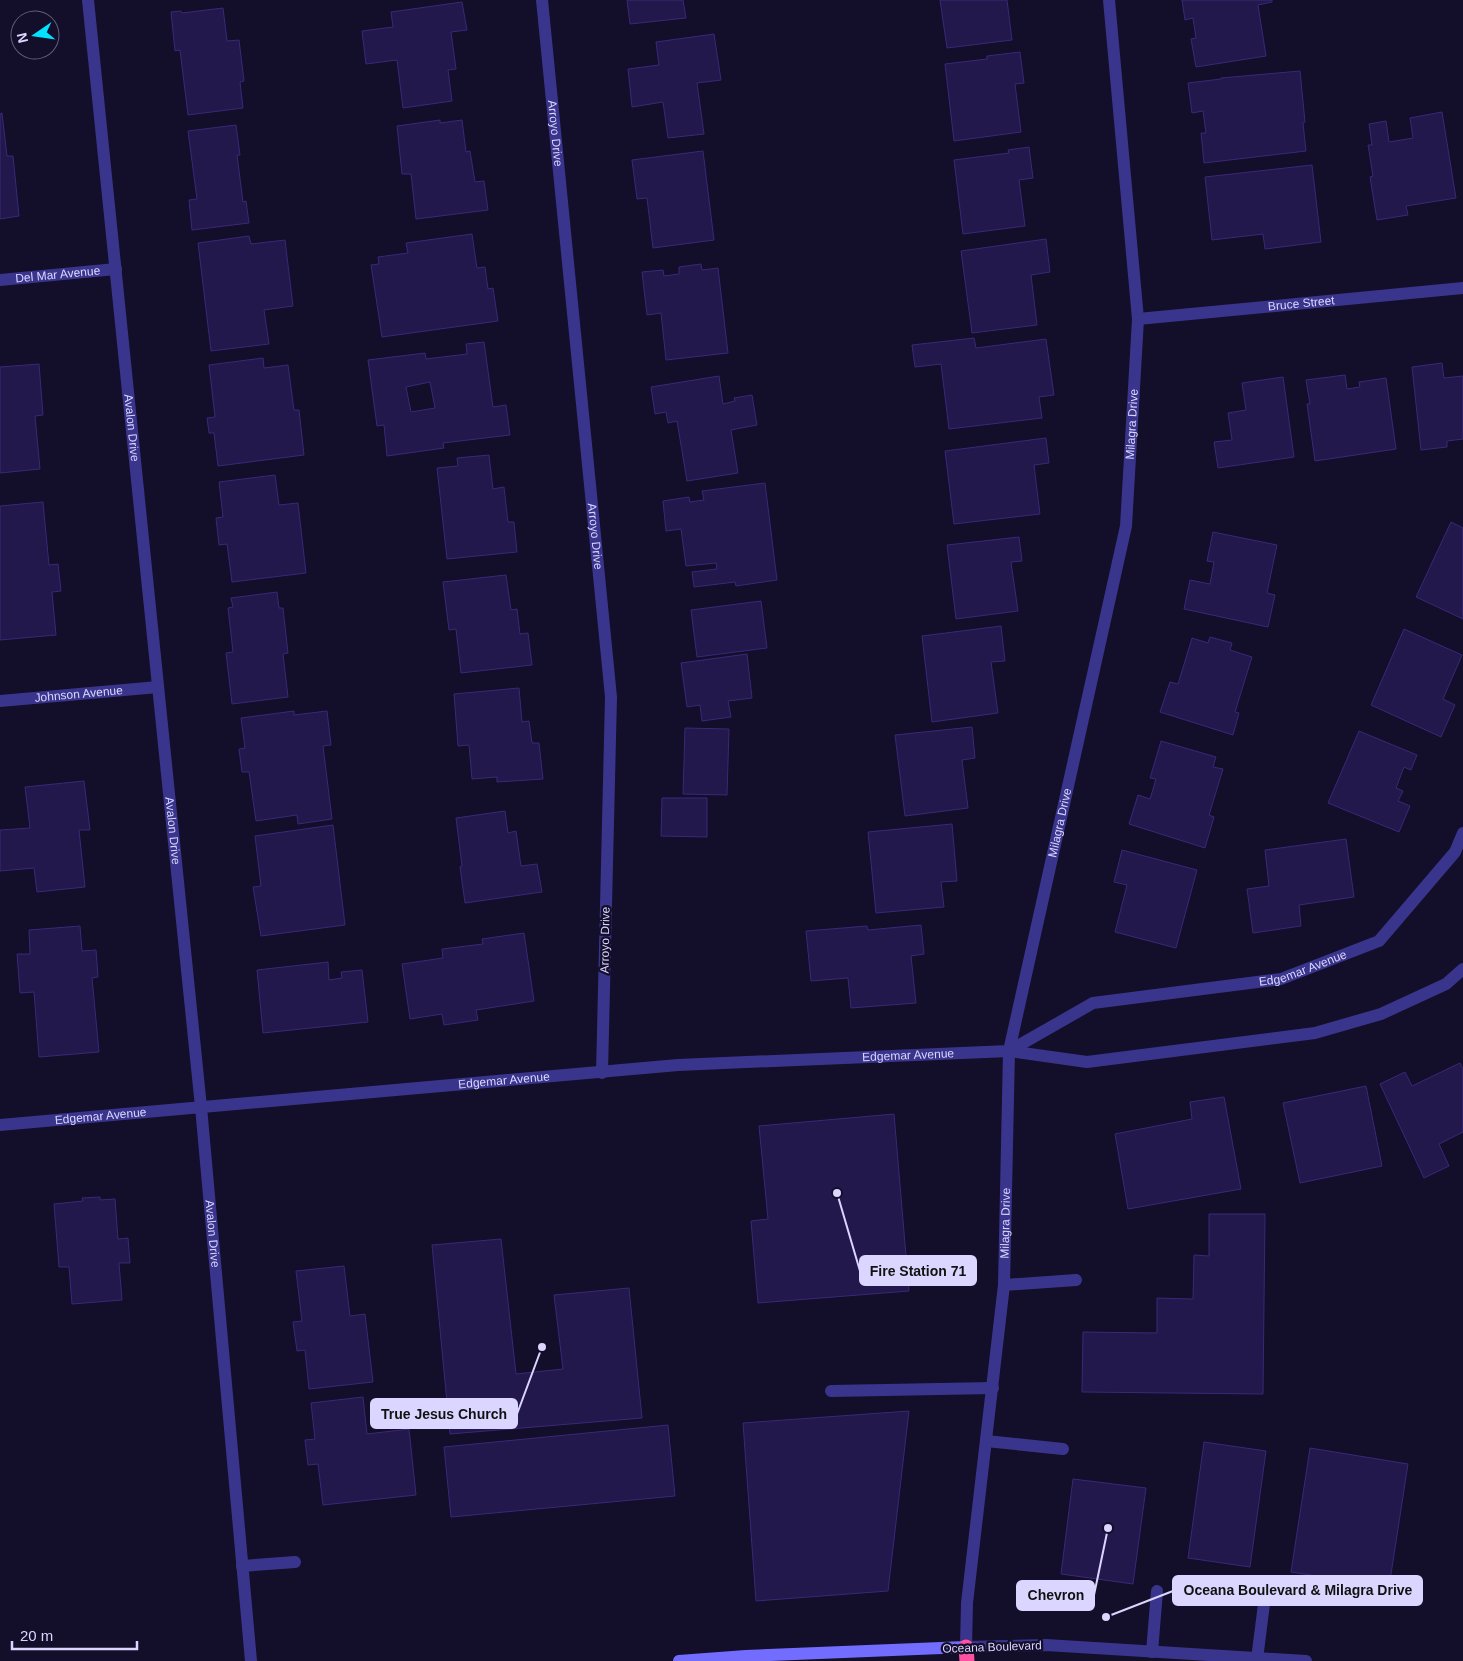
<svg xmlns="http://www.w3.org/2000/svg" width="1463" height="1661" viewBox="0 0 1463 1661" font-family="Arial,sans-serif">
  <rect width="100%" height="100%" fill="#130e29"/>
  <path fill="#23184c" stroke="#3a2879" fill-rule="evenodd" d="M 627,0 L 683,0 L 686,18 L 630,24 Z
    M 940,0 L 1007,0 L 1012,40 L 947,48 Z
    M 1182,0 L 1272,0 L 1272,2 L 1258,5 L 1266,56 L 1196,67 L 1191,39 L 1196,38 L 1193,18 L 1185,20 Z
    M 462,2 L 467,30 L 451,32 L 456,69 L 448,70 L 452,101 L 403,108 L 397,60 L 366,64 L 362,31 L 393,27 L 391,12 Z
    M 223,8 L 227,41 L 239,40 L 244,81 L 240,82 L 243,108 L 188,115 L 180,50 L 175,51 L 171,12 L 181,11 L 182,13 Z
    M 714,34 L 721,80 L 697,83 L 704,134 L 668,138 L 663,102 L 632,107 L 628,69 L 659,65 L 656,42 Z
    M 1020,52 L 1024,83 L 1015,84 L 1021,132 L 954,141 L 945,64 L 987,59 L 987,56 Z
    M 1300,71 L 1305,122 L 1303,123 L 1306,151 L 1204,163 L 1201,133 L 1206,133 L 1203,111 L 1192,113 L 1188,83 L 1221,79 L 1221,78 Z
    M 1442,112 L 1456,198 L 1406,206 L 1408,215 L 1377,220 L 1370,177 L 1373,176 L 1368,145 L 1372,145 L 1369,124 L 1386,121 L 1389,142 L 1413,138 L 1410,118 Z
    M 2,113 L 7,156 L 13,156 L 19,216 L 0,219 L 0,114 Z
    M 440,120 L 440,123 L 462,120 L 466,152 L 470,151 L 475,182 L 484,181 L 488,210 L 416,219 L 411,174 L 402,174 L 397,126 Z
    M 236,125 L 240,155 L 237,155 L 243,202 L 246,201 L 249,223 L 192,230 L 189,200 L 197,199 L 188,131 Z
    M 1029,147 L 1033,178 L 1019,180 L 1025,226 L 963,234 L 954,160 L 1009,153 L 1008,150 Z
    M 703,151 L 714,240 L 653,248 L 647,198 L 637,199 L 632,160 Z
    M 1312,165 L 1321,242 L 1265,249 L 1263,234 L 1212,240 L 1205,177 Z
    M 472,234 L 477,268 L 485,267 L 488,289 L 493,288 L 498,321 L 382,337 L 371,265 L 379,264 L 378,257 L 408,253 L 406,243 Z
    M 249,236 L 251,244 L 285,240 L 293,306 L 264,310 L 269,344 L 211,351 L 198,243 Z
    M 1046,239 L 1050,272 L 1031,275 L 1037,325 L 972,333 L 961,251 Z
    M 701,264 L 702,270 L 718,268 L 728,353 L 666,360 L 661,313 L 647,315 L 642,272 L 663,270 L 664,276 L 679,274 L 679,267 Z
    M 974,338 L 976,348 L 1046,339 L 1054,395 L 1039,397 L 1042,418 L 949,429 L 941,364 L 915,367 L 912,345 Z
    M 484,342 L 493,407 L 506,405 L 510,435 L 443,443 L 444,448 L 387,456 L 384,425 L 377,426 L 368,360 L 425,353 L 426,359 L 467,354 L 466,344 ZM 430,382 L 435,408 L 411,412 L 406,387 Z
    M 263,358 L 264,368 L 288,365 L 294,410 L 299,410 L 304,455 L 218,466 L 214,433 L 209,433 L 207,418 L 215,417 L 209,365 Z
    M 1442,363 L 1444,378 L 1463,376 L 1463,439 L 1447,441 L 1447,447 L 1421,450 L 1412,367 Z
    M 39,364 L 43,415 L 35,416 L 40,469 L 0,473 L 0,367 Z
    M 1345,375 L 1347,389 L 1360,387 L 1359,382 L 1386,378 L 1396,449 L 1315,461 L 1307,404 L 1310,404 L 1306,380 Z
    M 719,376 L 723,404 L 735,401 L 734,398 L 752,395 L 757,425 L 731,430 L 738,473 L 687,481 L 677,421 L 668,423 L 666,412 L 655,414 L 651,387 Z
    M 1283,377 L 1294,457 L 1218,468 L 1214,442 L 1232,440 L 1228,413 L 1246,410 L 1242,383 Z
    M 1046,438 L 1049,463 L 1034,465 L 1040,514 L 954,524 L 945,451 Z
    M 489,455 L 493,489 L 504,487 L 508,522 L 514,522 L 517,552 L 447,559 L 437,468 L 458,466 L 457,458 Z
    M 275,475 L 279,505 L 298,503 L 306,573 L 232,582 L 227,544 L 219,545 L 216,518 L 223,517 L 219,482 Z
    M 765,483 L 777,580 L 736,586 L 735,582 L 694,587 L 692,572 L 717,569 L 716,563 L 686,566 L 681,529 L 666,531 L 663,501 L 689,497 L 690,502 L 704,500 L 702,491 Z
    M 43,502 L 49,565 L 58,564 L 61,591 L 52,592 L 56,635 L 0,640 L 0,506 Z
    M 1451,522 L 1463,528 L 1463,619 L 1416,597 Z
    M 1213,532 L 1277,545 L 1267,593 L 1275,595 L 1268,627 L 1184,609 L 1190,580 L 1210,584 L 1214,562 L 1207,561 Z
    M 1019,537 L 1022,561 L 1011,562 L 1018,611 L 956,619 L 947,545 Z
    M 506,575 L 511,610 L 517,609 L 520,634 L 528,633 L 532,665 L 461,673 L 456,629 L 449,630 L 443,582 Z
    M 277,592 L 279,608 L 283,608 L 288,653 L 283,654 L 288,697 L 232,704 L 226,653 L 233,652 L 228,608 L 233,607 L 231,598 Z
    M 761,601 L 767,648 L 697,657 L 691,610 Z
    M 1001,626 L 1005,661 L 991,662 L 998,713 L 932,722 L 922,636 Z
    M 1404,629 L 1462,655 L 1443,699 L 1455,705 L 1441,737 L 1371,705 Z
    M 1210,637 L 1232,643 L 1230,650 L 1252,657 L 1235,712 L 1239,713 L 1233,735 L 1160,712 L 1170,682 L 1178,684 L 1192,638 L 1208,643 Z
    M 747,654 L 752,698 L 728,701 L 731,717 L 702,721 L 700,705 L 687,707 L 681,663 Z
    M 519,688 L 522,722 L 529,721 L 532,743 L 539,743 L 543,779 L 497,782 L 497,777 L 472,779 L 469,745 L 458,746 L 454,694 Z
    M 294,711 L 294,715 L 327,711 L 331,745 L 323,746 L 332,819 L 298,824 L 297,815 L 256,821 L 249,772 L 242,772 L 239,749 L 245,748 L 241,718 Z
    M 972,727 L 975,758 L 962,760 L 968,808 L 905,816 L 895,735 Z
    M 685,728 L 729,729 L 727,795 L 683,794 Z
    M 1359,731 L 1417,755 L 1411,770 L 1404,767 L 1396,788 L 1403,791 L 1398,801 L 1410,806 L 1399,832 L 1328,803 Z
    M 1161,741 L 1216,757 L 1213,767 L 1223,769 L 1209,815 L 1214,817 L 1205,848 L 1129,824 L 1138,795 L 1150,799 L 1156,779 L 1150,778 Z
    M 84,781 L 90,830 L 79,830 L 85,887 L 37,892 L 34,868 L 0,871 L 0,830 L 30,828 L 25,787 Z
    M 662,798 L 707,798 L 707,837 L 661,836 Z
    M 505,811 L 508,833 L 516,831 L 521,866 L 537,864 L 542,892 L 465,903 L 460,867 L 462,866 L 456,818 Z
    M 952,824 L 957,881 L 941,882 L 944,907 L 876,913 L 868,832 Z
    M 333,825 L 345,925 L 261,936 L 253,887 L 261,886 L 255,836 Z
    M 1346,839 L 1354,897 L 1299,905 L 1301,926 L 1253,933 L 1247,889 L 1269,886 L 1265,850 Z
    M 1122,850 L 1197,870 L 1176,948 L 1115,932 L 1127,885 L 1114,882 Z
    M 921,925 L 924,954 L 911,956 L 916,1003 L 851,1008 L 848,978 L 811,981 L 806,931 L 867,926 L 868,930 Z
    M 80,926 L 82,951 L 96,950 L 98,977 L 92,978 L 99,1052 L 39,1057 L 34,992 L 20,993 L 17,954 L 30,954 L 29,930 Z
    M 524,933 L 534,1001 L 476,1010 L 478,1020 L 444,1025 L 442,1014 L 410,1019 L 402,964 L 443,958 L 442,949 L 483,944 L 482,939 Z
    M 328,962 L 329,980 L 342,978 L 341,972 L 362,970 L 368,1022 L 263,1033 L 257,970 Z
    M 1460,1063 L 1463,1069 L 1463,1132 L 1439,1144 L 1449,1166 L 1424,1178 L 1380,1084 L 1405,1072 L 1412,1086 Z
    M 1366,1086 L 1382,1166 L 1300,1183 L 1283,1103 Z
    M 1224,1097 L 1241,1189 L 1128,1209 L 1115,1134 L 1192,1119 L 1190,1102 Z
    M 894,1114 L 909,1291 L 758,1303 L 751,1221 L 768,1219 L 759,1126 Z
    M 100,1197 L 100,1200 L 115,1199 L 118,1239 L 128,1238 L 130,1263 L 119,1263 L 122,1300 L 72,1304 L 69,1267 L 59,1267 L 54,1204 L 83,1201 L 82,1198 Z
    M 1209,1214 L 1265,1214 L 1263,1394 L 1082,1392 L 1083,1332 L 1157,1333 L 1157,1298 L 1193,1299 L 1194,1255 L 1209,1256 Z
    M 501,1239 L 516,1374 L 563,1369 L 554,1295 L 629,1288 L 642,1418 L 450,1434 L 432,1245 Z
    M 344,1266 L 350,1316 L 365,1314 L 373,1382 L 309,1389 L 305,1350 L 297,1351 L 293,1322 L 302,1321 L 296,1271 Z
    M 363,1397 L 367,1434 L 409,1429 L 416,1495 L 323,1505 L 318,1464 L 308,1465 L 305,1440 L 315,1439 L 311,1403 Z
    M 909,1411 L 888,1591 L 756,1601 L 743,1423 Z
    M 668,1425 L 675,1496 L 451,1517 L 444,1447 Z
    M 1204,1442 L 1266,1451 L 1250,1567 L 1188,1558 Z
    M 1310,1448 L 1408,1464 L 1389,1587 L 1291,1572 Z
    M 1073,1479 L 1146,1488 L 1133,1584 L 1061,1574 Z"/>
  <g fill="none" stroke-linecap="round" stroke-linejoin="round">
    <path stroke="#3a358c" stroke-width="12" d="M 1004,1285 L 1076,1280
      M 831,1391 L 993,1388
      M 986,1441 L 1063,1449
      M 242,1566 L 295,1562
      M 1152,1652 L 1157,1591
      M 1257,1659 L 1265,1596"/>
    <g stroke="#3a358c" stroke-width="12">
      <path id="s1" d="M 88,0 L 201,1107 L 251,1661"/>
      <path id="s2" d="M 542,0 L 611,697 L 602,1073"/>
      <path id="s3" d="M 0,280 L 116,269"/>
      <path id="s4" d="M 1138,319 L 1463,288"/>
      <path id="s5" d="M 0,701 L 158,687"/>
      <path id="s6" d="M 1009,1051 L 1093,1003 L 1281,979 L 1379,941 L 1455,852 L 1463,833"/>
      <path id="s7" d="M 0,1125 L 678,1065 L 1009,1051 L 1087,1062 L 1315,1033 L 1381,1014 L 1446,984 L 1463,969"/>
      <path id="s8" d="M 966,1647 L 967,1603 L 1004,1285 L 1009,1051 L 1126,526 L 1138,319 L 1109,0"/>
    </g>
    <path stroke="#3a358c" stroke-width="12" d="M 966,1647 L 1046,1645 L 1306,1661"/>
    <path stroke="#736dff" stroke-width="12" d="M 679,1661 L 746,1656 L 966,1647"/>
    <path stroke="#ff51a1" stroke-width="15" d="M 966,1647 L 967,1661"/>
  </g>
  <g text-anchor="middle" stroke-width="4.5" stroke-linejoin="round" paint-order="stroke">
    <g font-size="12" fill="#dbd6ff" stroke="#130e29">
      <text dy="4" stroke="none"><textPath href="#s2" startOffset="134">Arroyo Drive</textPath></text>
      <text dy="4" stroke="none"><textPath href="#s3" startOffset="58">Del Mar Avenue</textPath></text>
      <text dy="4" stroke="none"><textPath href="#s4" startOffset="164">Bruce Street</textPath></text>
      <text dy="4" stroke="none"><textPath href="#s8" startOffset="1238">Milagra Drive</textPath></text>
      <text dy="4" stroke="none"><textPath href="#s1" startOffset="430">Avalon Drive</textPath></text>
      <text dy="4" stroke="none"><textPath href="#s2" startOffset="539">Arroyo Drive</textPath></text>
      <text dy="4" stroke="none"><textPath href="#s5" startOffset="79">Johnson Avenue</textPath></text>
      <text dy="4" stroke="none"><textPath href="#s8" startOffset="832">Milagra Drive</textPath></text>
      <text dy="4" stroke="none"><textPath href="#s1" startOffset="835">Avalon Drive</textPath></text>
      <text transform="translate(605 940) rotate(-89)" y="4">Arroyo Drive</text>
      <text dy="4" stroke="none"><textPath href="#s6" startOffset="310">Edgemar Avenue</textPath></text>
      <text dy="4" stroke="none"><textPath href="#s7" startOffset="911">Edgemar Avenue</textPath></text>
      <text dy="4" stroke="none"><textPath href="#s7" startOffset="506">Edgemar Avenue</textPath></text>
      <text dy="4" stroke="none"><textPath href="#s7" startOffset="101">Edgemar Avenue</textPath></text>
      <text dy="4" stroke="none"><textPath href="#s8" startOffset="426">Milagra Drive</textPath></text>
      <text dy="4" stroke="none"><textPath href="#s1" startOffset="1240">Avalon Drive</textPath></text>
      <text transform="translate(992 1647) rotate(-2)" y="4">Oceana Boulevard</text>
    </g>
  </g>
  <path fill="none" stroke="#dbd6ff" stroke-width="2" d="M837 1193L860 1271M542 1347L517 1414M1106 1617L1173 1591M1108 1528L1094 1595"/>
  <g fill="#dbd6ff" stroke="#130e29" stroke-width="2">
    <circle cx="837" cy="1193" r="5"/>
    <circle cx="542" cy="1347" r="5"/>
    <circle cx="1106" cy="1617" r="5"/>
    <circle cx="1108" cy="1528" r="5"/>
  </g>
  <g fill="#dbd6ff" stroke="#dbd6ff" stroke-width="2">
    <rect x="860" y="1256" width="116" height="29" rx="5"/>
    <rect x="371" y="1399" width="146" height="29" rx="5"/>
    <rect x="1173" y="1576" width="249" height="29" rx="5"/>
    <rect x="1017" y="1581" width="77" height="29" rx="5"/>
  </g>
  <g font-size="14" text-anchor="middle" font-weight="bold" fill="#111">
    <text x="918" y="1276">Fire Station 71</text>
    <text x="444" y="1419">True Jesus Church</text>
    <text x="1298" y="1595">Oceana Boulevard &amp; Milagra Drive</text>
    <text x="1056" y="1600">Chevron</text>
  </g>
  <g transform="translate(35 35) rotate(257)"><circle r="24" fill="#130e29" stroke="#635e7f"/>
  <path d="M0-4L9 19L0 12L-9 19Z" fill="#02e1ff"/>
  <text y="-8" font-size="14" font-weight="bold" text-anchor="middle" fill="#dbd6ff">N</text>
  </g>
  <path d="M12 1641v8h125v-8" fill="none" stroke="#dbd6ff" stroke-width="2.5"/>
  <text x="20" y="1641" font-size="15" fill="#dbd6ff" stroke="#130e29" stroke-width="4" paint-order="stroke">20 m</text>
</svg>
